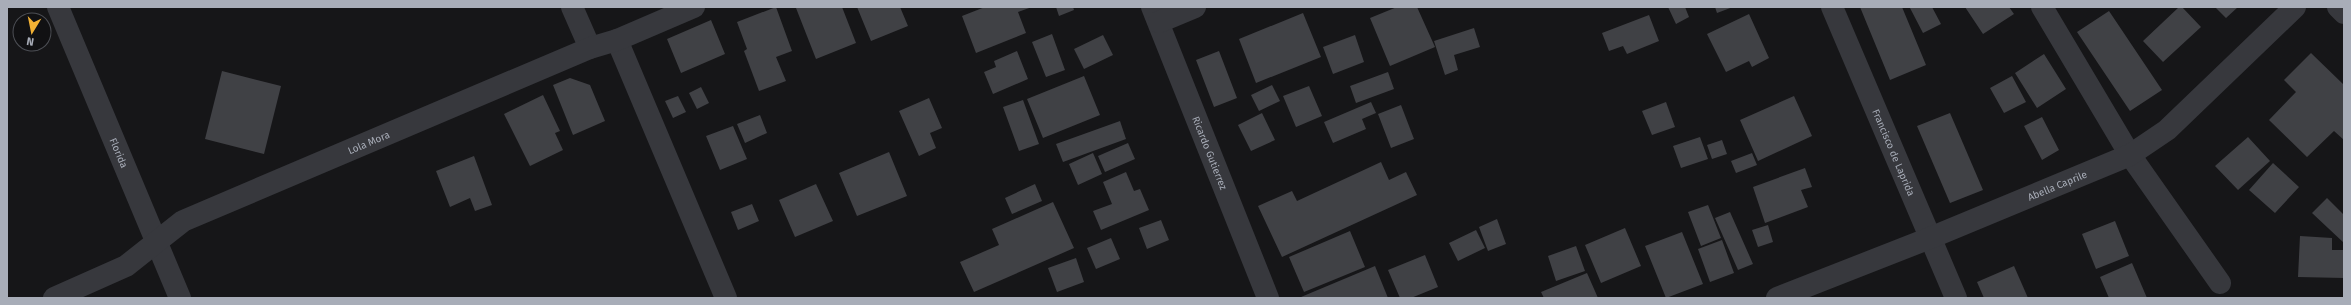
<svg xmlns="http://www.w3.org/2000/svg" width="2351" height="305" viewBox="0 0 2351 305" font-family="'Fira Sans',sans-serif">
  <rect width="100%" height="100%" fill="#161618"/>
  <path fill="#404145" d="M 776,7 L 792,51 L 776,57 L 786,81 L 759,91 L 744,51 L 747,49 L 737,22 Z
    M 842,7 L 856,43 L 816,59 L 796,8 Z
    M 857,7 L 900,7 L 908,26 L 871,41 Z
    M 985,7 L 1032,7 L 1018,12 L 1026,33 L 976,53 L 962,16 Z
    M 1056,7 L 1073,7 L 1074,10 L 1059,16 Z
    M 1397,7 L 1417,7 L 1435,47 L 1390,66 L 1370,18 Z
    M 1668,7 L 1685,7 L 1689,17 L 1676,24 Z
    M 1715,7 L 1733,7 L 1717,13 Z
    M 1860,7 L 1902,7 L 1926,65 L 1890,80 Z
    M 1932,7 L 1941,24 L 1923,33 L 1910,8 Z
    M 1965,7 L 2009,7 L 2014,14 L 1983,34 Z
    M 2179,7 L 2182,7 L 2201,27 L 2163,62 L 2143,41 Z
    M 2215,7 L 2238,7 L 2226,18 Z
    M 2109,11 L 2162,90 L 2130,111 L 2077,32 Z
    M 1303,13 L 1321,57 L 1256,83 L 1239,39 Z
    M 1749,14 L 1769,58 L 1752,67 L 1749,61 L 1726,72 L 1707,34 Z
    M 1649,15 L 1659,41 L 1627,54 L 1623,46 L 1609,51 L 1602,33 Z
    M 711,20 L 725,54 L 681,73 L 667,39 Z
    M 1474,28 L 1480,47 L 1454,55 L 1458,70 L 1445,75 L 1434,41 Z
    M 1052,34 L 1065,70 L 1046,77 L 1032,42 Z
    M 1103,35 L 1113,55 L 1084,69 L 1074,49 Z
    M 1355,35 L 1364,62 L 1333,74 L 1323,47 Z
    M 1017,51 L 1028,79 L 993,94 L 984,72 L 996,67 L 994,61 Z
    M 1219,51 L 1237,98 L 1214,107 L 1196,60 Z
    M 2311,53 L 2344,85 L 2344,140 L 2334,131 L 2307,157 L 2269,120 L 2296,92 L 2284,80 Z
    M 2044,54 L 2066,89 L 2037,108 L 2015,73 Z
    M 222,71 L 281,86 L 264,154 L 205,139 Z
    M 1388,72 L 1394,89 L 1356,103 L 1350,86 Z
    M 1084,76 L 1100,115 L 1043,138 L 1027,99 Z
    M 2012,76 L 2026,102 L 2004,113 L 1990,88 Z
    M 570,78 L 590,85 L 605,121 L 573,135 L 553,85 Z
    M 1272,85 L 1280,101 L 1259,111 L 1251,95 Z
    M 1309,86 L 1322,116 L 1296,127 L 1283,96 Z
    M 701,87 L 709,103 L 697,109 L 689,93 Z
    M 543,95 L 560,131 L 555,133 L 563,150 L 530,166 L 504,114 Z
    M 678,96 L 686,112 L 673,118 L 665,101 Z
    M 1794,96 L 1812,136 L 1758,161 L 1740,120 Z
    M 929,98 L 942,128 L 930,133 L 936,148 L 919,156 L 899,111 Z
    M 1023,100 L 1039,144 L 1019,151 L 1003,107 Z
    M 1371,102 L 1376,113 L 1362,119 L 1366,129 L 1333,143 L 1324,122 Z
    M 1666,102 L 1675,127 L 1652,135 L 1642,111 Z
    M 1401,105 L 1414,139 L 1391,148 L 1378,114 Z
    M 1262,113 L 1275,140 L 1251,151 L 1238,125 Z
    M 1950,113 L 1983,190 L 1950,203 L 1917,126 Z
    M 760,115 L 767,133 L 745,143 L 737,124 Z
    M 2042,117 L 2059,150 L 2042,160 L 2024,126 Z
    M 1120,121 L 1126,139 L 1063,162 L 1056,144 Z
    M 733,126 L 747,159 L 720,170 L 706,136 Z
    M 1700,137 L 1708,159 L 1681,168 L 1673,146 Z
    M 2248,137 L 2270,161 L 2238,190 L 2215,166 Z
    M 1722,140 L 1727,154 L 1712,159 L 1707,145 Z
    M 1128,143 L 1135,159 L 1105,172 L 1098,156 Z
    M 889,152 L 907,196 L 857,216 L 839,173 Z
    M 1093,153 L 1102,174 L 1078,185 L 1069,164 Z
    M 1752,153 L 1757,165 L 1736,173 L 1731,161 Z
    M 474,156 L 492,205 L 475,211 L 470,198 L 450,207 L 436,171 Z
    M 1381,162 L 1389,180 L 1406,172 L 1417,195 L 1282,257 L 1258,206 L 1292,191 L 1297,201 Z
    M 2273,163 L 2299,187 L 2275,213 L 2249,190 Z
    M 1805,168 L 1812,187 L 1801,190 L 1808,207 L 1765,223 L 1753,187 Z
    M 1126,172 L 1134,191 L 1140,189 L 1149,210 L 1101,230 L 1093,211 L 1112,204 L 1103,182 Z
    M 816,184 L 833,221 L 795,237 L 779,200 Z
    M 1035,184 L 1042,201 L 1012,214 L 1005,198 Z
    M 2327,198 L 2344,215 L 2344,243 L 2312,213 Z
    M 1053,202 L 1074,248 L 974,292 L 960,262 L 999,245 L 992,229 Z
    M 752,204 L 759,221 L 738,230 L 731,212 Z
    M 1708,205 L 1721,238 L 1701,246 L 1688,212 Z
    M 1730,212 L 1753,264 L 1738,270 L 1715,218 Z
    M 1497,219 L 1506,244 L 1488,251 L 1479,227 Z
    M 1161,220 L 1169,240 L 1147,249 L 1139,228 Z
    M 2115,221 L 2129,256 L 2096,269 L 2082,234 Z
    M 1768,225 L 1773,242 L 1758,247 L 1752,230 Z
    M 1625,228 L 1641,266 L 1601,283 L 1585,245 Z
    M 1476,230 L 1485,248 L 1458,261 L 1449,243 Z
    M 1350,231 L 1365,267 L 1304,292 L 1289,257 Z
    M 1682,232 L 1703,284 L 1666,298 L 1645,246 Z
    M 2300,236 L 2332,238 L 2332,250 L 2344,250 L 2344,278 L 2298,277 Z
    M 1111,238 L 1120,259 L 1096,269 L 1087,248 Z
    M 1722,240 L 1734,273 L 1710,282 L 1698,249 Z
    M 1576,246 L 1585,271 L 1556,281 L 1548,256 Z
    M 1425,255 L 1438,287 L 1411,298 L 1400,298 L 1388,270 Z
    M 1076,258 L 1084,282 L 1057,292 L 1048,268 Z
    M 2132,263 L 2147,298 L 2109,298 L 2100,277 Z
    M 1375,266 L 1388,298 L 1302,298 L 1301,297 Z
    M 2014,266 L 2028,298 L 1984,298 L 1977,282 Z
    M 1587,273 L 1598,298 L 1544,298 L 1541,292 Z"/>
  <g fill="none" stroke-linecap="round" stroke-linejoin="round">
    <g stroke="#37383d" stroke-width="22">
      <path id="s1" d="M 58,7 L 180,298"/>
      <path d="M 572,7 L 590,48"/>
      <path id="s2" d="M 1152,7 L 1268,298"/>
      <path id="s3" d="M 1832,7 L 1956,298"/>
      <path d="M 2042,7 L 2130,155 L 2220,283"/>
      <path d="M 2338,7 L 2344,13"/>
      <path d="M 1159,22 L 1195,7"/>
      <path d="M 617,40 L 726,298"/>
      <path id="s4" d="M 54,298 L 126,266 L 183,221 L 590,48 L 617,40 L 694,7"/>
      <path id="s5" d="M 1777,298 L 1930,238 L 2130,155 L 2167,130 L 2295,7"/>
    </g>
  </g>
  <g text-anchor="middle" stroke-width="3" stroke-linejoin="round" paint-order="stroke">
    <g font-size="10" fill="#a8adb8" stroke="#111113">
      <text dy="4" stroke="none"><textPath href="#s4" startOffset="353">Lola Mora</textPath></text>
      <text dy="4" stroke="none"><textPath href="#s2" startOffset="157">Ricardo Gutierrez</textPath></text>
      <text dy="4" stroke="none"><textPath href="#s1" startOffset="158">Florida</textPath></text>
      <text dy="4" stroke="none"><textPath href="#s3" startOffset="158">Francisco de Laprida</textPath></text>
      <text dy="4" stroke="none"><textPath href="#s5" startOffset="302">Abella Caprile</textPath></text>
    </g>
  </g>
  <rect width="2351" height="305" fill="none" stroke="#a8adb8" stroke-width="16"/>
  <g transform="translate(32 32) rotate(190)"><circle r="19" fill="#111113" stroke="#4d4f55"/>
  <path d="M0-3L7 15L0 10L-7 15Z" fill="#f2b134"/>
  <text y="-6" font-size="11" font-weight="bold" text-anchor="middle" fill="#a8adb8">N</text>
  </g>
</svg>
